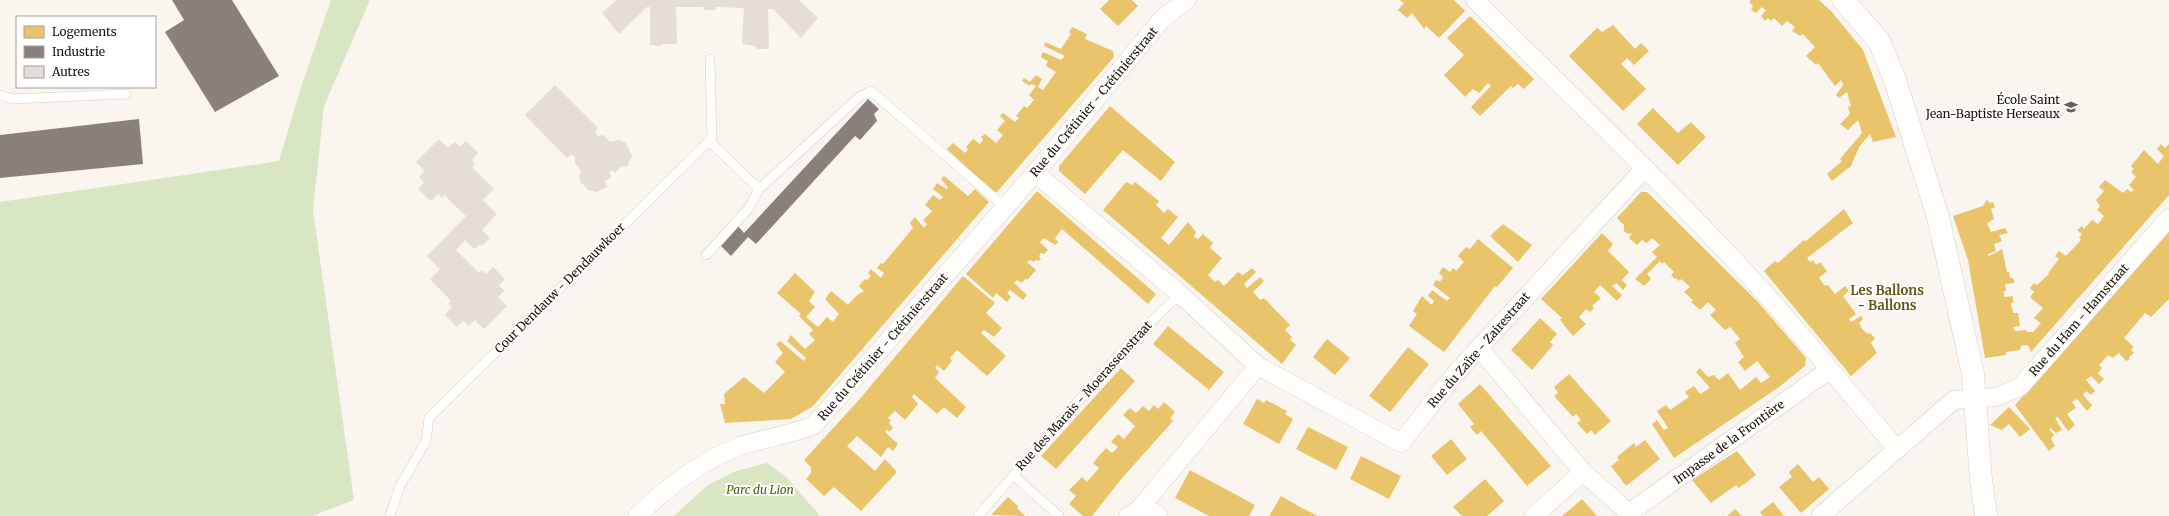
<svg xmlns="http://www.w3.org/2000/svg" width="2169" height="516" viewBox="0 0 2169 516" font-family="Merriweather,serif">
  <rect width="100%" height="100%" fill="#faf5ee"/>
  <path fill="#d8e6c3" d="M 331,0 L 370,0 L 324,106 L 313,210 L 354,500 L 312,516 L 0,516 L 0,202 L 279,161 L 302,84 Z
    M 767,463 L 786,477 L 820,516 L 674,516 L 708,485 L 736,471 Z"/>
  <path fill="#e9c46a" d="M 1109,0 L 1132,0 L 1138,6 L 1118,26 L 1100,9 Z
    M 1399,0 L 1454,0 L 1465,11 L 1439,38 L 1426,26 L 1424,29 L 1412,13 L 1407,18 L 1398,10 L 1404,3 Z
    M 1751,0 L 1819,0 L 1831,11 L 1863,50 L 1896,137 L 1873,142 L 1870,134 L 1859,147 L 1851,166 L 1832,181 L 1827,174 L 1842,161 L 1840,159 L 1862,133 L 1858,120 L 1848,130 L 1840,124 L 1850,114 L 1848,107 L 1851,106 L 1847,92 L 1839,98 L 1836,95 L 1843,85 L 1841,80 L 1835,86 L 1818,63 L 1816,65 L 1806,56 L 1815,47 L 1803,34 L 1800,36 L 1792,31 L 1795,27 L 1787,21 L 1782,26 L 1774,18 L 1771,21 L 1768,18 L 1765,21 L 1761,16 L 1766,10 L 1762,7 L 1756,13 L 1751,10 L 1753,6 L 1749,2 Z
    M 1470,16 L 1534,79 L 1524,89 L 1518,84 L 1513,88 L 1511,86 L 1480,116 L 1471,107 L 1491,86 L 1488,83 L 1479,93 L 1473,89 L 1465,97 L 1444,75 L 1464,55 L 1447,38 Z
    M 1613,25 L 1635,49 L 1641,43 L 1649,51 L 1634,65 L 1627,58 L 1621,64 L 1646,89 L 1623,111 L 1569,56 L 1597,28 L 1602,32 Z
    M 1072,27 L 1087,34 L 1085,39 L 1113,51 L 1114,57 L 997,192 L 994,193 L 947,149 L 953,143 L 965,153 L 968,150 L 966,147 L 973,139 L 980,144 L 983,140 L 981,137 L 985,134 L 996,143 L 1003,135 L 997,130 L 1005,121 L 1000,116 L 1003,113 L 1015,122 L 1019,118 L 1016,116 L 1024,106 L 1027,108 L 1034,100 L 1029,95 L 1036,86 L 1031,84 L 1030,86 L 1022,81 L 1024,78 L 1030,82 L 1036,75 L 1042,79 L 1038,87 L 1043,90 L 1056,72 L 1046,66 L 1048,61 L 1041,57 L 1043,52 L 1061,60 L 1065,56 L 1044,46 L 1045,42 L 1061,49 L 1071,34 L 1069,32 Z
    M 1110,106 L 1175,162 L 1161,181 L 1123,150 L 1085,194 L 1059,171 L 1059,166 Z
    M 1653,108 L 1678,133 L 1691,122 L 1706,137 L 1678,165 L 1637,124 Z
    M 2161,144 L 2165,148 L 2169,144 L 2169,195 L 2031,352 L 2028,345 L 2021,346 L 2020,350 L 2006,352 L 2006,355 L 1985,358 L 1968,260 L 1953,216 L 1983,206 L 1987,199 L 1989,203 L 1993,202 L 1995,207 L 1991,209 L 1994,219 L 1987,223 L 1991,232 L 2005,228 L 2008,233 L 1999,235 L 2002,241 L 1994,244 L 1996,251 L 1988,254 L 1989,256 L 2002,249 L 2007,272 L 2009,272 L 2010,277 L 2014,279 L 2014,283 L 2005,284 L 2006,291 L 2004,291 L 2004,297 L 2013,296 L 2013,303 L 2011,303 L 2013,313 L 2018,313 L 2020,326 L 2013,327 L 2015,331 L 2026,330 L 2027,332 L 2033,332 L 2041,323 L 2034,318 L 2043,308 L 2030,297 L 2034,292 L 2030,288 L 2034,283 L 2037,285 L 2050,273 L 2048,273 L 2059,259 L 2055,256 L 2059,251 L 2066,256 L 2081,240 L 2079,237 L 2082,234 L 2077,230 L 2082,226 L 2084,229 L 2092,220 L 2098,224 L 2104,216 L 2097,210 L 2100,206 L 2096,200 L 2104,191 L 2099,187 L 2105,180 L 2123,193 L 2127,189 L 2131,192 L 2134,190 L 2129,185 L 2136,177 L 2131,172 L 2134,169 L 2131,166 L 2144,150 L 2158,164 L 2164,156 L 2157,149 Z
    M 944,176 L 968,196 L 975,189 L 989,202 L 827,390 L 812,407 L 791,419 L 725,423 L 720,404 L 725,404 L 724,394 L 744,377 L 764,393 L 785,372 L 775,362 L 783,353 L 776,344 L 780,341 L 804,361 L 806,358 L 787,341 L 791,335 L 805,349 L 815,340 L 809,334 L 813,330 L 799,316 L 801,314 L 777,293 L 795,273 L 815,292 L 809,301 L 815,307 L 806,317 L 818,327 L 827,317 L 833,322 L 839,314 L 825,299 L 831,291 L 848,305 L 856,296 L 864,291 L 859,286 L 865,279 L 867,280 L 871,276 L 868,273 L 871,269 L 881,278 L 884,273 L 877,268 L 881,263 L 883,264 L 913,228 L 910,223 L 915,217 L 924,228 L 927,224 L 923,220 L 932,211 L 925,205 L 933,195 L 940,200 L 943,197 L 933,189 L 937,183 L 946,189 L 948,187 L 941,179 Z
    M 1126,182 L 1132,185 L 1135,182 L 1159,201 L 1156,205 L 1164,213 L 1168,209 L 1178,217 L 1161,238 L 1169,245 L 1188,222 L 1196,232 L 1194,237 L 1198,239 L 1203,234 L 1213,243 L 1210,248 L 1222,258 L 1208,275 L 1215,282 L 1218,280 L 1224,286 L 1238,272 L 1243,275 L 1252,268 L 1256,272 L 1244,284 L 1247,288 L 1260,277 L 1264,281 L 1253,292 L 1260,300 L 1264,298 L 1290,325 L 1285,330 L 1292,337 L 1290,340 L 1296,345 L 1282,364 L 1103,210 Z
    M 1037,191 L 1156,294 L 1148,304 L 1062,229 L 1055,238 L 1058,242 L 1055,245 L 1044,238 L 1040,242 L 1048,250 L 1044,254 L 1041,253 L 1039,256 L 1041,259 L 1039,261 L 1036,260 L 1034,262 L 1030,260 L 1027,262 L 1036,270 L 1027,280 L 1026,278 L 1022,283 L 1017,280 L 1014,283 L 1027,295 L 1023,300 L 1010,290 L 1007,293 L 1011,297 L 1007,302 L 996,293 L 993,298 L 966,274 Z
    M 1641,192 L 1647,192 L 1758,302 L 1806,358 L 1805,366 L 1779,387 L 1674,458 L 1652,424 L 1657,420 L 1664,430 L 1668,428 L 1657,411 L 1666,405 L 1670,410 L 1689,397 L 1685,392 L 1694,386 L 1700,394 L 1710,388 L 1696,372 L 1700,368 L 1708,377 L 1714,375 L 1719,380 L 1728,373 L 1740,390 L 1756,377 L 1761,383 L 1770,377 L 1757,361 L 1745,371 L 1738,362 L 1744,357 L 1735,343 L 1740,339 L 1730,327 L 1725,330 L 1710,315 L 1716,310 L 1708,302 L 1700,310 L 1691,302 L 1693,300 L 1684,292 L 1690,287 L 1681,279 L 1679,281 L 1676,278 L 1675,279 L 1671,275 L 1674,272 L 1664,262 L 1662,264 L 1660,261 L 1647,274 L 1651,279 L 1644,286 L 1635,279 L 1657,257 L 1652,252 L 1660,245 L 1652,238 L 1647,243 L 1642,240 L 1637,245 L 1629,238 L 1632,233 L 1628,234 L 1624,231 L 1624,225 L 1617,218 Z
    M 1844,209 L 1853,223 L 1807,258 L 1810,262 L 1813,260 L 1816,265 L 1820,262 L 1827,271 L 1819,278 L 1825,286 L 1828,285 L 1835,294 L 1845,286 L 1849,291 L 1843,296 L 1856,314 L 1849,319 L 1851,322 L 1861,316 L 1863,319 L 1859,323 L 1862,329 L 1868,334 L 1870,333 L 1875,338 L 1871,343 L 1877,353 L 1851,376 L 1764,271 L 1775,261 L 1778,263 L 1804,240 L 1806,241 Z
    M 1503,224 L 1532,245 L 1518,262 L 1490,236 Z
    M 2169,231 L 2169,299 L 2151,317 L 2145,313 L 2124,338 L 2134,347 L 2131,350 L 2134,353 L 2129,357 L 2130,359 L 2126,361 L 2119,353 L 2113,358 L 2108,355 L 2099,365 L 2102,368 L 2098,373 L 2104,379 L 2099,384 L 2091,376 L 2086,380 L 2095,391 L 2091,395 L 2086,391 L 2083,395 L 2092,405 L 2087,411 L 2077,399 L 2072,402 L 2076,408 L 2067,414 L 2075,425 L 2068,431 L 2058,417 L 2055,418 L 2062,430 L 2056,433 L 2050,428 L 2049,429 L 2054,435 L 2051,439 L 2055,446 L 2049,451 L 2015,405 Z
    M 1602,233 L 1613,244 L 1608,251 L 1629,272 L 1622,280 L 1627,285 L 1623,290 L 1616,283 L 1612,286 L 1622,295 L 1617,301 L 1600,285 L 1594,292 L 1601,298 L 1592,306 L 1594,308 L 1590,312 L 1586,309 L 1579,317 L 1586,324 L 1573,336 L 1560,320 L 1562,318 L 1541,299 Z
    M 1478,239 L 1513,268 L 1497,287 L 1495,286 L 1444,352 L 1409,326 L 1417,314 L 1413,311 L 1422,296 L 1432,305 L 1434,301 L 1428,296 L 1432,290 L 1447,301 L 1450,298 L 1433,285 L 1436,280 L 1440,282 L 1443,277 L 1439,273 L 1443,267 L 1450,272 L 1453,268 L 1456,271 L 1464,262 L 1458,256 L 1466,247 L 1470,249 Z
    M 963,276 L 995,303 L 986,313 L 1002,328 L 994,337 L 984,330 L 981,333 L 1006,356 L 987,376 L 957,350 L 950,358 L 952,361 L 944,371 L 937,365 L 935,368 L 939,372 L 935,378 L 966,407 L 957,418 L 944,407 L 937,414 L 914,394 L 912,397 L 918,404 L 905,420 L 895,411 L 888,418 L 891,420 L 889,423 L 893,428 L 889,432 L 887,429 L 885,432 L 898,444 L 893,451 L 888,447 L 881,457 L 857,436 L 847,446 L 875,471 L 885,459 L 897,472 L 861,511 L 834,487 L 824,496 L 806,479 L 811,473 L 811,467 L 804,460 L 858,401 Z
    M 1540,318 L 1557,334 L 1550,342 L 1553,345 L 1532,370 L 1511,350 Z
    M 1168,326 L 1224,372 L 1209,390 L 1153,344 Z
    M 1327,339 L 1350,358 L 1335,375 L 1313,357 Z
    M 1408,347 L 1429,364 L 1390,412 L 1369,396 Z
    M 1121,368 L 1135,381 L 1056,469 L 1041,456 Z
    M 1569,374 L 1611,421 L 1595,435 L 1591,430 L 1587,434 L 1577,423 L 1581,420 L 1576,414 L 1573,417 L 1554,396 L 1558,393 L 1554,387 Z
    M 1480,384 L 1551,466 L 1527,486 L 1481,431 L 1477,435 L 1470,427 L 1474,424 L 1458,404 Z
    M 1257,399 L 1264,403 L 1266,400 L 1287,411 L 1285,414 L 1293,419 L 1279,444 L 1243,424 Z
    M 1164,402 L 1175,412 L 1170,418 L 1173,421 L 1123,477 L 1092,516 L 1083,516 L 1069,504 L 1076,496 L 1069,490 L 1082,477 L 1087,482 L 1099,468 L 1093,463 L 1106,448 L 1112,453 L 1118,447 L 1111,442 L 1118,434 L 1124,439 L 1135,426 L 1123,415 L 1130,408 L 1136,413 L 1143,406 L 1149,411 L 1154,405 L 1158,409 Z
    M 2009,407 L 2030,429 L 2020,437 L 2009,424 L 2002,430 L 1990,425 Z
    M 1308,427 L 1348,447 L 1336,470 L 1296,449 Z
    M 1451,439 L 1467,459 L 1447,475 L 1431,456 Z
    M 1645,440 L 1660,459 L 1626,486 L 1611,466 L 1619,460 L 1617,457 L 1634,443 L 1636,447 Z
    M 1737,451 L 1756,475 L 1739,488 L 1736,485 L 1711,503 L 1692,480 Z
    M 1361,456 L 1401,476 L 1389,499 L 1350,479 Z
    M 1798,464 L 1813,482 L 1819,477 L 1829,489 L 1801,513 L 1779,487 L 1792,477 L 1789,472 Z
    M 1190,470 L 1255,505 L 1249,516 L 1209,516 L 1175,498 Z
    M 1485,479 L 1504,501 L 1487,516 L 1462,516 L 1453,507 Z
    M 1281,496 L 1300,507 L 1318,516 L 1269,516 Z
    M 1008,497 L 1018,506 L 1017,508 L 1025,516 L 991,515 Z
    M 1582,499 L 1597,516 L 1562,516 L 1567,512 Z
    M 1773,502 L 1784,516 L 1763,516 L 1760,512 Z
    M 1735,509 L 1742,516 L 1727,516 Z"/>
  <path fill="#8a817c" d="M 172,0 L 232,0 L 279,76 L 215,112 L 165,32 L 184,20 Z
    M 868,99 L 879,109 L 874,114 L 877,121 L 860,140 L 855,136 L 756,244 L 748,237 L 731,256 L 721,246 L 738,226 L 744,233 Z
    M 139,119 L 143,164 L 0,178 L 0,135 Z"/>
  <path fill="#e5ddd8" d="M 616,0 L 799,0 L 818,18 L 801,38 L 773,9 L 768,9 L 769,49 L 758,49 L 755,46 L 742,44 L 744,8 L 716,7 L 716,10 L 704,10 L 703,7 L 676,7 L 677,44 L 662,44 L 660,46 L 650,45 L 650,7 L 647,7 L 619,34 L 602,13 Z
    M 555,85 L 598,128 L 595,132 L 598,136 L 604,135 L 610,142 L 619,140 L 626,143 L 632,156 L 627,167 L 622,166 L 615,173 L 612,170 L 609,173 L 611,177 L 604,182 L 608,186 L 597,192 L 588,190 L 580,181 L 579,175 L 581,171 L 575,163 L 575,158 L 572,154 L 567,158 L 525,115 Z
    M 439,139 L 448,148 L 455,142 L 460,147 L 466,141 L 478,153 L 472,160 L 475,164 L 472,167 L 494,189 L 483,200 L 497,214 L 482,230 L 490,238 L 482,246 L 480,244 L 474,249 L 465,240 L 456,250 L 479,273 L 482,270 L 486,274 L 493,267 L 505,279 L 499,285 L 504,291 L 498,297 L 507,306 L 484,329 L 475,320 L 469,326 L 463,321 L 457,327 L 445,315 L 452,307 L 448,304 L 451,301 L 430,279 L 440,269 L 427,256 L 466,216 L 444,195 L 442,198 L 438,194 L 431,201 L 418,189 L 424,182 L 419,177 L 425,171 L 416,162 Z"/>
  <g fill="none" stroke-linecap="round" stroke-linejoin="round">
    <g stroke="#d6cfc6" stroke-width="10">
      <path id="service" d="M 0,95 L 13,99 L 126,94
        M 709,141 L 759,189 L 859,97 L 871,91 L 1005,207
        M 706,255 L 749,208 L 759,189
        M 1013,475 L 1059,516
        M 390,516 L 400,486 L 426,441 L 429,418 L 712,138 L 710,59
        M 978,516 L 1131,341 L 1180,294"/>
    </g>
    <g stroke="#d6cfc6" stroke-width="19">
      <path id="minor" d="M 1475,0 C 1556,81 1639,160 1718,243 C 1781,308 1838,380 1897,449
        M 1035,173 L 1180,294 L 1258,366 L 1401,443 L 1455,374 L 1645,168
        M 1479,348 L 1583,472 L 1629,513 L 1829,370
        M 1139,509 L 1258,366
        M 637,516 C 667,487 701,461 740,446 C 765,438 790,435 814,425 L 1035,173 L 1162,19 L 1187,0
        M 1128,516 L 1139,509 L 1152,511 L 1158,516
        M 1534,516 L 1583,472
        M 1820,516 L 1954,400 L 1996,397 L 2020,387 L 2169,218"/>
    </g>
    <g stroke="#d6cfc6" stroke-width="23">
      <path id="tertiary" d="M 1843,0 L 1879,41 L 1895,80 L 1938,217 L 1973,374 L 1981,480 L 1986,516"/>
    </g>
    <use href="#service" stroke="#fefefc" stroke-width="9"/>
    <use href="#minor" stroke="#fefefc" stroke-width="18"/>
    <use href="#tertiary" stroke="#fefefc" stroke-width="22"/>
  </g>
  <defs>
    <g id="school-bare" transform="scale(1.08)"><path d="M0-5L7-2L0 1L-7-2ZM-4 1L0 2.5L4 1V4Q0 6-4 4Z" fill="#686158" stroke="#fff" stroke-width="2.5" paint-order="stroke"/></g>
  </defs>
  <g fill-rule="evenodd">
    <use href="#school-bare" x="2071" y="107"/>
  </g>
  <g text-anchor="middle" stroke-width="4" stroke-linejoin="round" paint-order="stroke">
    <g font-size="12" fill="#191107" stroke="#fff" text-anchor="end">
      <text x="2060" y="104">École Saint<tspan x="2060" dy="14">Jean-Baptiste Herseaux</tspan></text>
    </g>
    <g font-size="12" fill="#191107" stroke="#fff">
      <text transform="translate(1094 102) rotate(-50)" y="4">Rue du Crétinier - Crétinierstraat</text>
      <text transform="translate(560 288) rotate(-45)" y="4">Cour Dendauw - Dendauwkoer</text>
      <text transform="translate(2079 320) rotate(-49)" y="4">Rue du Ham - Hamstraat</text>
      <text transform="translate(883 347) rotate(-49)" y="4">Rue du Crétinier - Crétinierstraat</text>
      <text transform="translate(1479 350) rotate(-49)" y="4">Rue du Zaïre - Zairestraat</text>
      <text transform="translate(1084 396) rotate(-48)" y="4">Rue des Marais - Moerassenstraat</text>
      <text transform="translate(1729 442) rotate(-36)" y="4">Impasse de la Frontière</text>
    </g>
    <g font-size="12" font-style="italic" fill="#416300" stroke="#fff">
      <text x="760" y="494">Parc du Lion</text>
    </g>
    <g font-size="13" font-weight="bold" fill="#64571b" stroke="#fff">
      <text x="1887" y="295">Les Ballons<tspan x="1887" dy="15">- Ballons</tspan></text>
    </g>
  </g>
  <rect x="16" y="16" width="140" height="72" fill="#ffffff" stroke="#a3a09c"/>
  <rect x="24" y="26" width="20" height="12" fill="#e9c46a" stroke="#a3a09c"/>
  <text x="52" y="36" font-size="12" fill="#191107">Logements</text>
  <rect x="24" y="46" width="20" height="12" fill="#8a817c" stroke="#a3a09c"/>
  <text x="52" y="56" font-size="12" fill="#191107">Industrie</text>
  <rect x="24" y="66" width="20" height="12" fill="#e5ddd8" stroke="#a3a09c"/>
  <text x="52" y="76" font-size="12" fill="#191107">Autres</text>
</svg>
